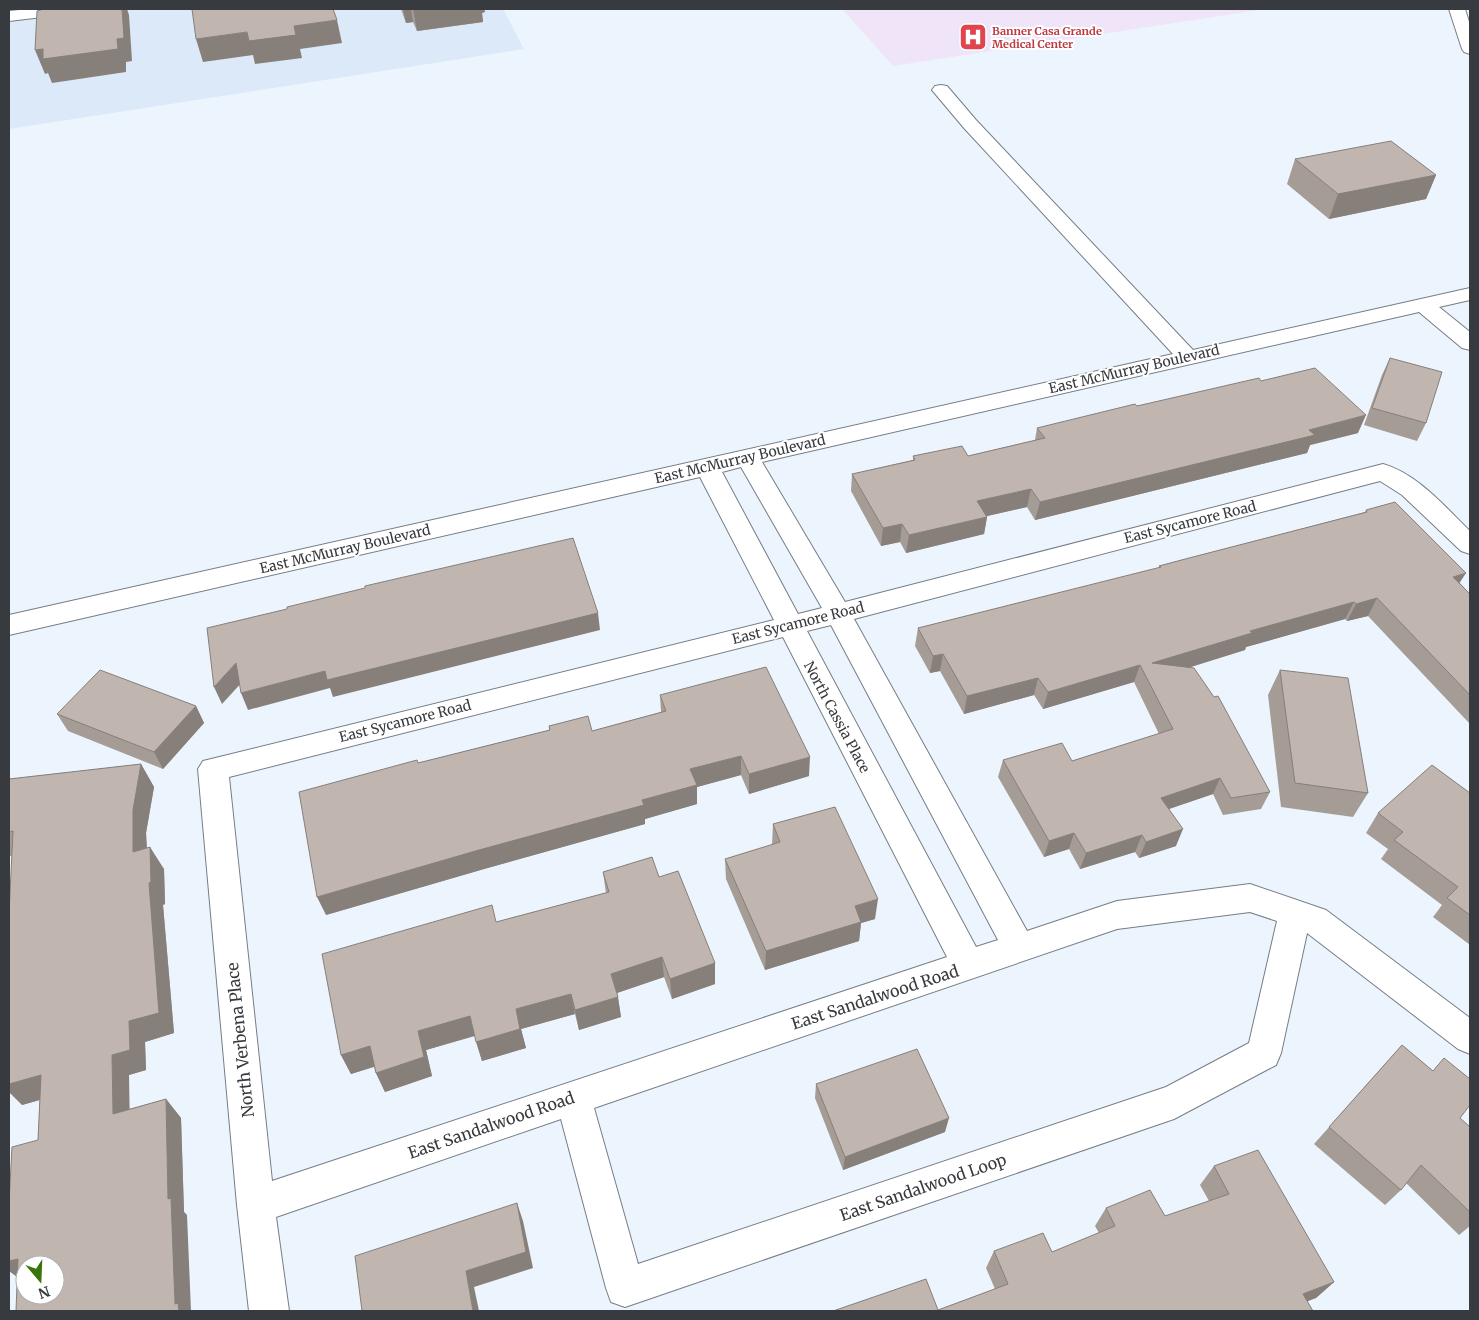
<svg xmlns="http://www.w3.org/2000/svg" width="1479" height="1320" viewBox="0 0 1479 1320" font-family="Merriweather,serif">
  <rect width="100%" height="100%" fill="#ecf5fe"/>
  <path fill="#dbe9f8" d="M 9,9 L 503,9 L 524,49 L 9,129 Z"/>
  <path fill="#f0e4f9" d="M 842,9 L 1266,9 L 893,66 Z"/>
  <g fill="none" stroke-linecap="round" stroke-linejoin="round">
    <g stroke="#767d85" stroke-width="2">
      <path id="minor" d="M 30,9 L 76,9 L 74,12 L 68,14 L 9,21 L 9,11 Z
        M 1449,9 L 1465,9 L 1470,25 L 1470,54 L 1464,52 L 1462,49 Z
        M 941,85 L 947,86 L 976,120 L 1193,350 L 1470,288 L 1470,300 L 1439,307 L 1470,332 L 1470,350 L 1462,348 L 1419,312 L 762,462 L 845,602 L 1383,464 C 1418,474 1445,507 1470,531 L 1470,554 L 1461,551 L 1402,495 L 1380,481 L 854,619 L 1027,931 L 1117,901 L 1250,884 L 1326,910 L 1470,1018 L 1470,1054 L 1458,1049 L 1307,933 L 1281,1053 L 1276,1065 L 1174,1119 L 625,1307 L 611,1302 L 606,1288 L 561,1119 L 276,1217 L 289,1311 L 249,1311 L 237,1205 L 198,769 L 203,761 L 774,620 L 700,477 L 9,635 L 9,615 L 1173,354 L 964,128 L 932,90 L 935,86 ZM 741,467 L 822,608 L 798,614 L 722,472 ZM 831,625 L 998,940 L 976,947 L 807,631 ZM 783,637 L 947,957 L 272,1181 L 229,777 ZM 1250,912 L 1277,921 L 1249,1043 L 1166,1087 L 638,1264 L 594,1108 L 1117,929 Z"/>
    </g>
    <use href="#minor" fill="#fff" fill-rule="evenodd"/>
  </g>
  <path fill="#a59c96" d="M 401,9 L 484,9 L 485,12 L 482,13 L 483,22 L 417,31 L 413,22 L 406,23 Z
    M 1295,159 L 1436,175 L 1426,199 L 1329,219 L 1287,184 Z
    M 1390,358 L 1426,423 L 1417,441 L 1364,425 L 1382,375 Z
    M 1261,381 L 1358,433 L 1310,445 L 1307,453 L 1035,520 L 1027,507 L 987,516 L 987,517 L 984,534 L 906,553 L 900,542 L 881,546 L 851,491 L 852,474 L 913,460 L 913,456 L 968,456 L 1035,440 L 1037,428 L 1137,406 Z
    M 1366,510 L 1460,583 L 1470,594 L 1470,724 L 1368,616 L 1347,621 L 1345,619 L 1246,647 L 1245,650 L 1188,668 L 1270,792 L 1261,809 L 1223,815 L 1213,794 L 1169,809 L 1176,846 L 1139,858 L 1135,852 L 1080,869 L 1069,849 L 1044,857 L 998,777 L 1003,760 L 1072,761 L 1159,734 L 1134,682 L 1043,709 L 1034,695 L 964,714 L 940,671 L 930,673 L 915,646 L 918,628 L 1159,568 L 1159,566 L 1365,512 Z
    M 1280,670 L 1368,793 L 1353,817 L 1281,807 L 1268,695 Z
    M 660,695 L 809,776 L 749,794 L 741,775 L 697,787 L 697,804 L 645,819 L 645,824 L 484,869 L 326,915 L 418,763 L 549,730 L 549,726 L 592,731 L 661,712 Z
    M 196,706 L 204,723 L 163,769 L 68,731 L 57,714 Z
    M 141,764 L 154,787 L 146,833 L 147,848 L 164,869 L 165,904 L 163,905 L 174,1033 L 145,1042 L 146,1070 L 129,1075 L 129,1109 L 166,1099 L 181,1118 L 184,1212 L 187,1215 L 38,1140 L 40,1100 L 22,1105 L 12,856 L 10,856 L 9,854 L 9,779 Z
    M 1470,793 L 1470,945 L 1433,917 L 1442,905 L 1381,859 L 1388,849 L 1366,833 L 1378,813 Z
    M 773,824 L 875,919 L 861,923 L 859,941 L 765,970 L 726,879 L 725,859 L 772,845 Z
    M 603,872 L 659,877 L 715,963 L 715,984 L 672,999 L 664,977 L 617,993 L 621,1017 L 579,1030 L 575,1014 L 521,1029 L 526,1048 L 482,1061 L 475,1036 L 426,1050 L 432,1076 L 385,1092 L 376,1073 L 374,1067 L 351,1074 L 341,1055 L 497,922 L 606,893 Z
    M 1402,1045 L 1433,1071 L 1444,1058 L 1460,1118 L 1470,1127 L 1470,1226 L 1459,1235 L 1406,1183 L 1401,1190 L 1385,1205 L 1314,1144 Z
    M 816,1084 L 945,1132 L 843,1170 L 815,1098 Z
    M 1214,1166 L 1334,1282 L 1316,1298 L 1307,1301 L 938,1310 L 995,1289 L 986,1268 L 994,1251 L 1052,1252 L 1099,1233 L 1095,1226 L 1106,1208 L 1165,1216 L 1209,1201 L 1200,1185 Z"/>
  <path fill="#867f7a" d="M 122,9 L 127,9 L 129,15 L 132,61 L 126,62 L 126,72 L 52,83 L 48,73 L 45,74 L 35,50 L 117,39 Z
    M 403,9 L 411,9 L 413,22 L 406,23 Z
    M 413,9 L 484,9 L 485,12 L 482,13 L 483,22 L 417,31 Z
    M 337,20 L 342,43 L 300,49 L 302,58 L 255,64 L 253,55 L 203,62 L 196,39 Z
    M 1436,175 L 1426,199 L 1329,219 L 1338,194 Z
    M 1366,415 L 1358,433 L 1310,445 L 1307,453 L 1035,520 L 1040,502 Z
    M 1031,489 L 1027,507 L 974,519 L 977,501 Z
    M 987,517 L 984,534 L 906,553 L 909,535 Z
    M 902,524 L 900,542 L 881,546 L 883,528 Z
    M 1466,573 L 1455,590 L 1453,577 Z
    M 1377,598 L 1368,616 L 1347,621 L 1356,604 Z
    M 1354,602 L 1345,619 L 1246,647 L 1245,650 L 1148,680 L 1152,663 L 1250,631 Z
    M 598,613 L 600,630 L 333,697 L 330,688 L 248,710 L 241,693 L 325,671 Z
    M 943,654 L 940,671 L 930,673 L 933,656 Z
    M 236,663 L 244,680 L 222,704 L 214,687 Z
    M 1140,665 L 1134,682 L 1043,709 L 1048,692 Z
    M 1038,678 L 1034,695 L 964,714 L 967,696 Z
    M 196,706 L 204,723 L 163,769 L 154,752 Z
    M 741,756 L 741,775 L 697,787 L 697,804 L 645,819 L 645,824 L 484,869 L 326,915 L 317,897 L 642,800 L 690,769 Z
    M 810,757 L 809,776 L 749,794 L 749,774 Z
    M 141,764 L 154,787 L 146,833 L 148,874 L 133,852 L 133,810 Z
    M 1220,778 L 1213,794 L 1154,814 L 1161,798 Z
    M 1183,829 L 1176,846 L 1139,858 L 1146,842 Z
    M 1074,833 L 1069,849 L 1044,857 L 1049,841 Z
    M 1142,835 L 1135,852 L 1080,869 L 1086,853 Z
    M 150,847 L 164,869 L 165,904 L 163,905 L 174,1033 L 145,1042 L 146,1070 L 129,1075 L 130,1133 L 113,1114 L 112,1055 L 129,1021 L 149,883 Z
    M 878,899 L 875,919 L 861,923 L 859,941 L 765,970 L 766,951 L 855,906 Z
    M 662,957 L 664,977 L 614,994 L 611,974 Z
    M 715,963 L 715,984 L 672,999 L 670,979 Z
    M 571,994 L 575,1014 L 521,1029 L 526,1048 L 482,1061 L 476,1042 L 516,1009 Z
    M 618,997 L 621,1017 L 579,1030 L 575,1010 Z
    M 470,1016 L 477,1035 L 426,1050 L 432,1076 L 385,1092 L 376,1073 L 418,1031 Z
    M 370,1046 L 379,1065 L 351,1074 L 341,1055 Z
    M 41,1075 L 60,1094 L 22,1105 L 9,1092 L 9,1084 Z
    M 166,1099 L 181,1118 L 184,1212 L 187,1215 L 191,1311 L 179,1311 L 175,1304 L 168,1199 Z
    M 949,1118 L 945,1132 L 843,1170 L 845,1157 Z
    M 517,1203 L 523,1221 L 533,1268 L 474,1287 L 479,1311 L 473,1311 L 466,1271 Z
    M 18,1259 L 21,1280 L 9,1271 L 9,1261 Z
    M 1334,1282 L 1316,1298 L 1285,1310 L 1303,1294 Z"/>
  <path fill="#c0b5af" stroke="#867f7a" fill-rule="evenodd" d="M 41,9 L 122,9 L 124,38 L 117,39 L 118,49 L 43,59 L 43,49 L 35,50 L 37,11 L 41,10 Z
    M 192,9 L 333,9 L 337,20 L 294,26 L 296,35 L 249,41 L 247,32 L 196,39 Z
    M 1391,141 L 1436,175 L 1338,194 L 1295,159 Z
    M 1390,358 L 1442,372 L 1426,423 L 1372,408 Z
    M 1315,368 L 1366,415 L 1309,430 L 1315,435 L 1040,502 L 1031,489 L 977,501 L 987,517 L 909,535 L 902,524 L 883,528 L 852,474 L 915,460 L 913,456 L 962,446 L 968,456 L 1045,438 L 1037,428 L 1135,404 L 1137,406 L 1259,378 L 1261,381 Z
    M 1395,502 L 1466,573 L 1453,577 L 1470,594 L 1470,695 L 1377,598 L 1356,604 L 1354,602 L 1250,631 L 1252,633 L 1152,663 L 1194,668 L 1214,697 L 1218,696 L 1270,792 L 1231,798 L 1220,778 L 1161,798 L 1183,829 L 1146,842 L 1142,835 L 1086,853 L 1074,833 L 1049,841 L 1003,760 L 1062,743 L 1072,761 L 1173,729 L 1140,665 L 1048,692 L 1038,678 L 967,696 L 943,654 L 933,656 L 918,628 L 1161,567 L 1159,566 L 1189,558 L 1367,512 L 1366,510 Z
    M 573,538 L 598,613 L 327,680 L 325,671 L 241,693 L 236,663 L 214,687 L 207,628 L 287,609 L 287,607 L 365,588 L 365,586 Z
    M 766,667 L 810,757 L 749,774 L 741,756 L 690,769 L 697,785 L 642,800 L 644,805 L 479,850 L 317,897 L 299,792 L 417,760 L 418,763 L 550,730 L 549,726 L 588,716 L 592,731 L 666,711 L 660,695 Z
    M 100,670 L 196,706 L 154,752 L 57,714 Z
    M 1280,670 L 1348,678 L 1368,793 L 1295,783 Z
    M 141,764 L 133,810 L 133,852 L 150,847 L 151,882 L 149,883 L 159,1013 L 129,1021 L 130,1050 L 112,1055 L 113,1114 L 166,1099 L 168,1199 L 171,1198 L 175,1304 L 178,1303 L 179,1311 L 16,1311 L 18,1259 L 9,1261 L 9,1203 L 12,1147 L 38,1140 L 41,1075 L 9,1084 L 9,914 L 13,831 L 9,832 L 9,779 ZM 25,1265 L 55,1265 L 55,1295 L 25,1295 Z
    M 1432,765 L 1470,793 L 1470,915 L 1447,898 L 1458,887 L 1394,840 L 1403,832 L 1378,813 Z
    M 835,807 L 878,899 L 855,906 L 861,922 L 766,951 L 725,859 L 780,842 L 773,824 Z
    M 652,857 L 659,877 L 678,871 L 715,963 L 670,979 L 662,957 L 611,974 L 618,997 L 575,1010 L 571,994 L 516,1009 L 520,1029 L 476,1042 L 470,1016 L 418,1031 L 424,1057 L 376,1073 L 370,1046 L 341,1055 L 322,954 L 492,905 L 496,922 L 609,892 L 603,872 Z
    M 1402,1045 L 1433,1071 L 1444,1058 L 1470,1079 L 1470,1105 L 1460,1118 L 1470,1127 L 1470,1212 L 1421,1165 L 1401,1190 L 1329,1127 Z
    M 917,1049 L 949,1118 L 845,1157 L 816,1084 Z
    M 1258,1150 L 1334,1282 L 1303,1294 L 1313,1311 L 833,1311 L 926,1279 L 938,1310 L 1008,1284 L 994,1251 L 1043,1233 L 1052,1252 L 1115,1226 L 1106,1208 L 1150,1190 L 1165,1216 L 1229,1194 L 1214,1166 Z
    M 517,1203 L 526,1252 L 466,1271 L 473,1311 L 362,1311 L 355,1256 Z"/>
  <defs>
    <g id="hospital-square" transform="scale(1.4375)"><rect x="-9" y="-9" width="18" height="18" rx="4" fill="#e0444e" stroke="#fff"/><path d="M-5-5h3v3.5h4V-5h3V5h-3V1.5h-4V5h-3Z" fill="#fff"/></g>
  </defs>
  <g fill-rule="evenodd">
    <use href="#hospital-square" x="973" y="37"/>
  </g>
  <g text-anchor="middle" stroke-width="4" stroke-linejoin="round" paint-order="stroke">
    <g font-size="11" font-weight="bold" fill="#be3a42" stroke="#fff" text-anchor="start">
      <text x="992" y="35">Banner Casa Grande<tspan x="992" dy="13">Medical Center</tspan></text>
    </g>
    <g font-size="14" fill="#373a3e" stroke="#fff">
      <text transform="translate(1134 369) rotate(-13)" y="5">East McMurray Boulevard</text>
      <text transform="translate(740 459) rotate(-13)" y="5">East McMurray Boulevard</text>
      <text transform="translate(1190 522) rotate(-14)" y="5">East Sycamore Road</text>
      <text transform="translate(345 549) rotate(-13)" y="5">East McMurray Boulevard</text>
      <text transform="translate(798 623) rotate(-14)" y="5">East Sycamore Road</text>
      <text transform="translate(837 717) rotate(62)" y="5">North Cassia Place</text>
      <text transform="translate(405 721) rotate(-14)" y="5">East Sycamore Road</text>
    </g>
    <g font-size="16" fill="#373a3e" stroke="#fff">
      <text transform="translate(875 997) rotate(-18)" y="6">East Sandalwood Road</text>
      <text transform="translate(240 1040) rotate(-96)" y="6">North Verbena Place</text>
      <text transform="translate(491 1125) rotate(-19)" y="6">East Sandalwood Road</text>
      <text transform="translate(923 1187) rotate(-19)" y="6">East Sandalwood Loop</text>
    </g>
  </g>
  <rect width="1479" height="1320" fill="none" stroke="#373a3e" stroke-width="20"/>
  <g transform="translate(40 1280) rotate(161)"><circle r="24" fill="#ffffff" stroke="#afb0b2"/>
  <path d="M0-4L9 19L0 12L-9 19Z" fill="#39750b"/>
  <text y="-8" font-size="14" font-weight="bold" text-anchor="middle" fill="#373a3e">N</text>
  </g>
</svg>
